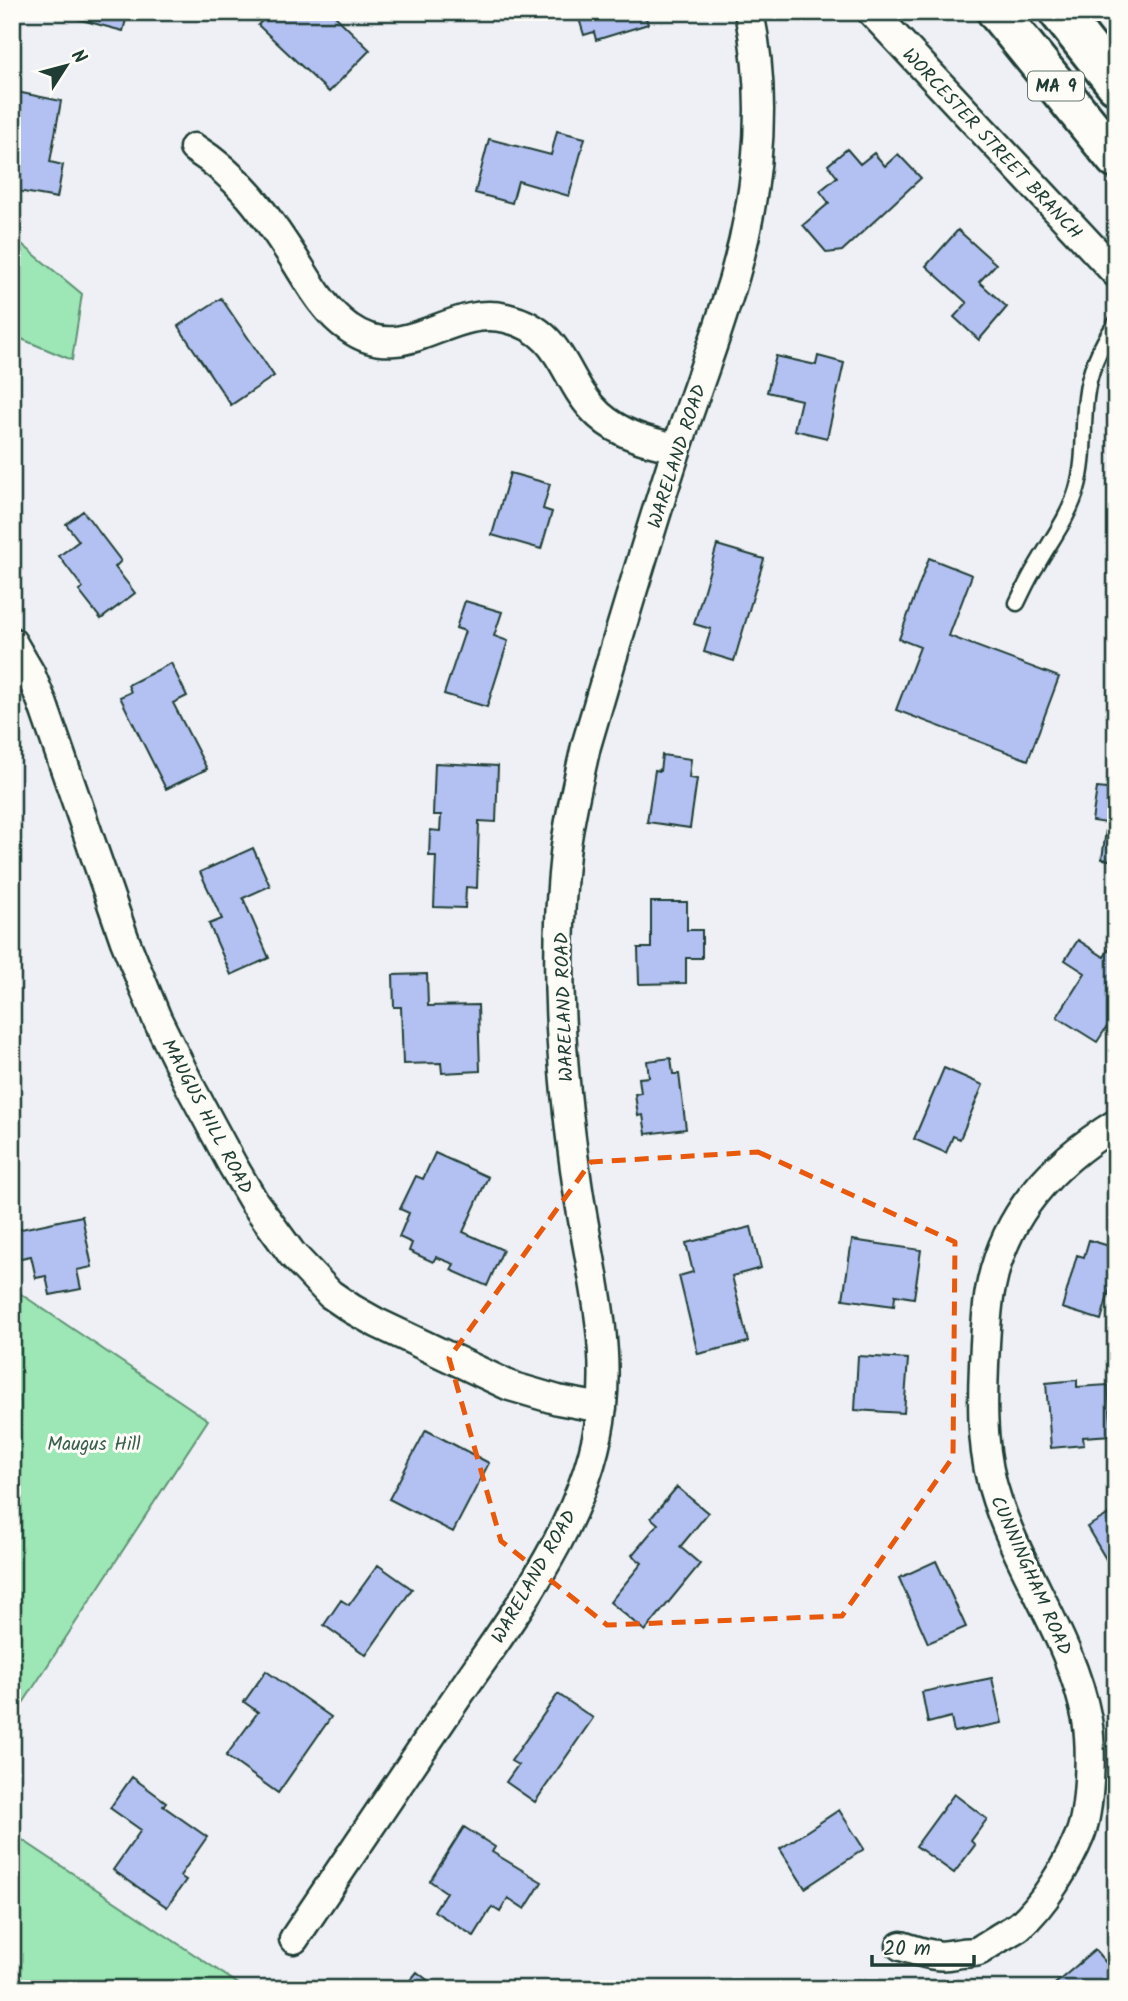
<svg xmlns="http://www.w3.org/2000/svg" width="1128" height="2001" viewBox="0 0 1128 2001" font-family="Kalam,sans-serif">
  <rect width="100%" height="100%" fill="#eef0f6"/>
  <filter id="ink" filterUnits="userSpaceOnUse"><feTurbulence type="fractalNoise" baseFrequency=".0143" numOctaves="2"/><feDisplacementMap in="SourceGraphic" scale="14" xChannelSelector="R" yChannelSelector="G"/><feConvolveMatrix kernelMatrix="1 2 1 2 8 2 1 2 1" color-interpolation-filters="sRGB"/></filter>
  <g filter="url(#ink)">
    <path fill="#9de6b5" stroke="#5e9274" stroke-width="2" d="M 12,236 L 82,294 L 72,360 L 12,335 Z
      M 12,1288 L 208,1420 L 12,1720 Z
      M 12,1833 L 246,1989 L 12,1989 Z"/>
    <path fill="#b3c1f2" stroke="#1f3d34" stroke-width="2" d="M 71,12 L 128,12 L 123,31 L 70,17 Z
      M 270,12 L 331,12 L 370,50 L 329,92 L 258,25 Z
      M 559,12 L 644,12 L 648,24 L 596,40 L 594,32 L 584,35 L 577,12 L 561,18 Z
      M 12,91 L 61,101 L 50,162 L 63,165 L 57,198 L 12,190 Z
      M 557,131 L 585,138 L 569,196 L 518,181 L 512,203 L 475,193 L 489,139 L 551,155 Z
      M 847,149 L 860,164 L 874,153 L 885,166 L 898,154 L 921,178 L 842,251 L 827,253 L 803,225 L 829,203 L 820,191 L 837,177 L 828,165 Z
      M 958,230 L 996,264 L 979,282 L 1007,307 L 979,340 L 954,317 L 967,303 L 926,266 Z
      M 221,298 L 274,376 L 231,405 L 178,326 Z
      M 776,356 L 816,365 L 818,356 L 844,363 L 827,438 L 794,430 L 801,400 L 767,392 Z
      M 510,473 L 550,484 L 543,509 L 552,512 L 541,549 L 492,535 Z
      M 83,511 L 121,561 L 115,567 L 135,593 L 101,619 L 79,591 L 83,588 L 59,556 L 79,541 L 66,524 Z
      M 717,545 L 764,559 L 734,661 L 704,652 L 711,629 L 694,624 Z
      M 929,558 L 972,575 L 949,636 L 1059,677 L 1028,760 L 896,710 L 920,647 L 899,639 Z
      M 465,601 L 502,612 L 494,636 L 508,641 L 487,707 L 444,694 L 465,631 L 456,628 Z
      M 171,663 L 187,696 L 173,703 L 207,769 L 166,789 L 120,697 L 131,692 L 128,685 Z
      M 662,755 L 691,759 L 689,778 L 697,779 L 690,828 L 647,822 L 655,770 L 660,771 Z
      M 435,763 L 498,766 L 496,822 L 479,821 L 477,888 L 466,887 L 465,908 L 434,907 L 436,856 L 429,856 L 430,830 L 440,831 L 441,815 L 433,815 Z
      M 1097,788 L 1116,790 L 1116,861 L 1102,859 L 1107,823 L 1092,821 Z
      M 253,848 L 270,886 L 243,898 L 269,958 L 231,975 L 209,924 L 222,919 L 200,872 Z
      M 651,902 L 687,902 L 687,930 L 702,930 L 702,958 L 686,958 L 686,983 L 639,984 L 638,948 L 651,948 Z
      M 1116,938 L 1116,1013 L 1097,1042 L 1057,1017 L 1085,973 L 1065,960 L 1078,940 L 1104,957 Z
      M 427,974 L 428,1006 L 478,1005 L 480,1071 L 442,1073 L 441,1063 L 403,1064 L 401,1007 L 394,1007 L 393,975 Z
      M 671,1058 L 673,1074 L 679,1074 L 686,1129 L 646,1134 L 643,1115 L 638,1116 L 635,1094 L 641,1093 L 639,1078 L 649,1077 L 647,1061 Z
      M 944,1068 L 983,1085 L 960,1139 L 953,1136 L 946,1153 L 914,1139 Z
      M 435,1153 L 488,1177 L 463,1232 L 503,1250 L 487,1286 L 451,1270 L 454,1264 L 436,1257 L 433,1262 L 409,1251 L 412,1243 L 399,1237 L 409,1213 L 400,1209 L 416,1176 L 423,1179 Z
      M 82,1216 L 92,1267 L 77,1270 L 81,1289 L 50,1295 L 46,1276 L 36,1278 L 31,1256 L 16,1259 L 12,1231 Z
      M 751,1227 L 761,1268 L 732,1276 L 748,1342 L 698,1354 L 679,1276 L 693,1272 L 686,1243 Z
      M 852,1240 L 921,1250 L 914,1298 L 895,1295 L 894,1306 L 843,1299 Z
      M 1089,1240 L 1116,1248 L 1111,1265 L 1116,1267 L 1101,1320 L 1062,1308 L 1077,1255 L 1084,1257 Z
      M 858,1356 L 908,1359 L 904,1413 L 855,1410 Z
      M 1077,1380 L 1077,1387 L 1108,1385 L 1112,1435 L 1083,1437 L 1084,1445 L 1051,1448 L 1046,1383 Z
      M 426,1430 L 489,1463 L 453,1532 L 389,1499 Z
      M 677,1487 L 708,1513 L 680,1547 L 700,1564 L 645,1631 L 610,1602 L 642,1563 L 632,1555 L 658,1524 L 651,1518 Z
      M 1116,1510 L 1116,1576 L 1087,1527 Z
      M 936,1561 L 966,1627 L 928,1643 L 899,1578 Z
      M 378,1565 L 412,1589 L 366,1655 L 324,1625 L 341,1600 L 349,1605 Z
      M 266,1671 L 331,1717 L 278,1793 L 226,1756 L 258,1712 L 244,1702 Z
      M 992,1678 L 1002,1723 L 954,1732 L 951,1717 L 928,1723 L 922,1692 Z
      M 558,1694 L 593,1718 L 535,1802 L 506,1782 L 518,1765 L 511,1761 Z
      M 132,1777 L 166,1802 L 163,1806 L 207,1837 L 180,1876 L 186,1880 L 167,1907 L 113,1870 L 141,1830 L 110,1808 Z
      M 954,1794 L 987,1819 L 971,1841 L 975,1845 L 954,1873 L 916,1846 Z
      M 839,1810 L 864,1849 L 805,1888 L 780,1849 Z
      M 464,1827 L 495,1847 L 492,1852 L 542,1882 L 525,1909 L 508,1898 L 500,1912 L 492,1907 L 474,1936 L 434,1911 L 446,1892 L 430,1881 Z
      M 1095,1950 L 1116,1974 L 1116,1989 L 1049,1989 Z
      M 417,1972 L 439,1989 L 411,1989 L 413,1987 L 408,1983 Z"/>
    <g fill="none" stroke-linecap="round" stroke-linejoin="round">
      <g stroke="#1f3d34" stroke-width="19">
        <path id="service" d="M 1017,603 C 1023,591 1029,577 1037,565 C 1051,540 1069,517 1077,489 C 1086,459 1082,428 1086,398 C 1089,370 1100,346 1116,323"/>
      </g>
      <g stroke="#1f3d34" stroke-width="33">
        <path id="minor" d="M 872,12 L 1116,273
          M 194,148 C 240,177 264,212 293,257 C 309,282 324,311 349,328 C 405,368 449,304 506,318 C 566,332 562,381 599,415 C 621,435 648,442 677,448
          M 12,642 L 30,673 L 42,702 L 125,941 L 157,1019 L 192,1090 L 233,1166 L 254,1202 L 292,1254 L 330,1294 L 352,1309 L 377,1323 L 510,1386 L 558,1400 L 602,1408
          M 294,1939 C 346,1863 397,1786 449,1709 C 510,1619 591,1518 602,1406 C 610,1329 586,1252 576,1176 C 561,1069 553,961 565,854 C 569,817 578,782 586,746 C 615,648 644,549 676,451 C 691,404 709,358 724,310 C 756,215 770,111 749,12
          M 901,1946 C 912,1949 924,1954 936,1955 C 944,1957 954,1954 962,1953 C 967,1952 974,1953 978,1951 C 984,1948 990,1943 996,1940 C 1003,1935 1012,1931 1019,1926 C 1043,1906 1068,1864 1080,1835 C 1090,1810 1092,1747 1087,1720 C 1072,1640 1022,1576 997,1500 C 982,1457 982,1410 984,1365 C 985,1340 986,1315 990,1291 C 1004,1215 1051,1164 1116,1124"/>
      </g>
      <g stroke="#1f3d34" stroke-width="44">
        <path id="trunk" d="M 997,12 L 1116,159
          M 1059,12 L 1116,84"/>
      </g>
      <use href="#service" stroke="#fdfcf7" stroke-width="14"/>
      <use href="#minor" stroke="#fdfcf7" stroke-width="28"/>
      <use href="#trunk" stroke="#fdfcf7" stroke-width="38"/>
    </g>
  </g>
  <path fill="none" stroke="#e8590c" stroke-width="5" stroke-dasharray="14 9" stroke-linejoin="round" d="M 758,1152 L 955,1242 L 953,1457 L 842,1616 L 607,1625 L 501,1541 L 449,1358 L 591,1162 Z"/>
  <g text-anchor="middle" stroke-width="6" stroke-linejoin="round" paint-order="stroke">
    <rect fill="#fdfcf7" stroke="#62766e" stroke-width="2" x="1028" y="71.5" width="56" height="29" rx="5"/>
    <g font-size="18" font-weight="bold" fill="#1f3d34">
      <text x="1056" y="92">MA 9</text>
    </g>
    <g font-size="19" fill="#1f3d34" stroke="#fdfcf7">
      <text transform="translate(993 143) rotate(47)" y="7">WORCESTER STREET BRANCH</text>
      <text transform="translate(676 456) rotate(-72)" y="7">WARELAND ROAD</text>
      <text transform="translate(563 1007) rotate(-92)" y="7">WARELAND ROAD</text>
      <text transform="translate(208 1116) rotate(62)" y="7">MAUGUS HILL ROAD</text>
      <text transform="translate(1032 1575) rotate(66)" y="7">CUNNINGHAM ROAD</text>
      <text transform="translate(533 1576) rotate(-60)" y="7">WARELAND ROAD</text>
    </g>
    <g font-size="19" fill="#385f4e" stroke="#fdfcf7">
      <text x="94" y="1450">Maugus Hill</text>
    </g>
  </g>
  <rect width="1128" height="2001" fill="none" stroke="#fdfcf7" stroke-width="42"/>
  <rect x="21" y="21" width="1086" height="1959" fill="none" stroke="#1f3d34" stroke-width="2.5" filter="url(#ink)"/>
  <g transform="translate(66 66) rotate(54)" stroke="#fdfcf7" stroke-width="5" paint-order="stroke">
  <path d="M0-5L12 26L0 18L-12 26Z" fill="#1f3d34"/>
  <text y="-10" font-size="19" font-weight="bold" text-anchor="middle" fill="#1f3d34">N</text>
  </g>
  <path d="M872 1955v10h102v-10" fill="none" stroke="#1f3d34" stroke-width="3.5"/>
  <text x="883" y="1955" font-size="21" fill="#1f3d34" stroke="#fdfcf7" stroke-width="5" paint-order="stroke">20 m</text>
</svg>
